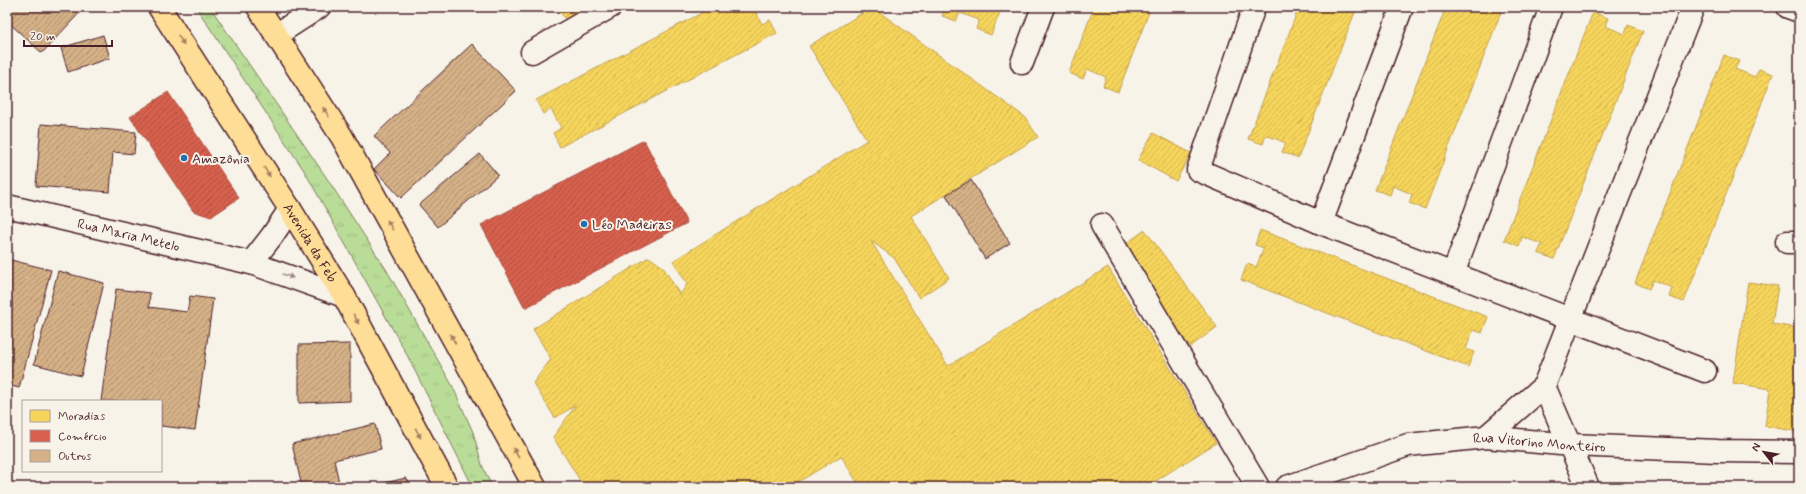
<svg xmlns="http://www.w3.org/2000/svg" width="1806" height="494" viewBox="0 0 1806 494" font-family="Mynerve,sans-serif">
  <defs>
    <pattern id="grass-tufts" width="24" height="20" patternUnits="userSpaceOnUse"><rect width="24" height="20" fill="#b9dd98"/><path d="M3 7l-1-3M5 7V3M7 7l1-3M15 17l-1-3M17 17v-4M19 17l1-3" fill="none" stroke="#a1bd83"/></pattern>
    <pattern id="homes-hatch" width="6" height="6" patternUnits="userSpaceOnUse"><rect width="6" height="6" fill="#f6d55c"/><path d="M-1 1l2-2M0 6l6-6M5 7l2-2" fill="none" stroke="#d4b650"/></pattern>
    <pattern id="shops-hatch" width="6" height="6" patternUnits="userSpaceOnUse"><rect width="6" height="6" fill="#d6604d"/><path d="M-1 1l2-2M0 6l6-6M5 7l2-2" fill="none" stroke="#b04f40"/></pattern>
    <pattern id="building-hatch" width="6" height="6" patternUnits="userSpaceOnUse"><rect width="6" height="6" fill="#d5b187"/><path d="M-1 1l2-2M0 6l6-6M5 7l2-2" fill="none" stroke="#af8f6f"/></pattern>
  </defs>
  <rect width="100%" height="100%" fill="#f7f3e8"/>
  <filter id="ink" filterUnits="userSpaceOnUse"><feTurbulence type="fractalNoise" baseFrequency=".025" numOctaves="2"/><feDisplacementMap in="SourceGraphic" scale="8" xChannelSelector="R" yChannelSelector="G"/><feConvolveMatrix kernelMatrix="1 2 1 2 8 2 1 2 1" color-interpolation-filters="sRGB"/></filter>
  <g filter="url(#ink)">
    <path fill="url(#grass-tufts)" stroke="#827e62" d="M 196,7 L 210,7 L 326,177 L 386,269 L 452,385 L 473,432 L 482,465 L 492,487 L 473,487 L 407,355 L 305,172 Z"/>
    <path fill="url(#homes-hatch)" stroke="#c29e4d" d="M 556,7 L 595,7 L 571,26 Z
      M 713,7 L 753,7 L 762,24 L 770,20 L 777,33 L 560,147 L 553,133 L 561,128 L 551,109 L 543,114 L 536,100 Z
      M 872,7 L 1025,117 L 1038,137 L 911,216 L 949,278 L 919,298 L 894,258 L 871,241 L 948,366 L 1108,267 L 1216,443 L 1146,487 L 860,487 L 841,456 L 790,487 L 584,487 L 553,437 L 576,405 L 555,418 L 533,383 L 551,359 L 533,329 L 649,257 L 663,267 L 680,295 L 687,284 L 673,261 L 867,140 L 809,46 Z
      M 945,7 L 1002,7 L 991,35 L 976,29 L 979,20 L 960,13 L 956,21 L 942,16 Z
      M 1094,7 L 1151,7 L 1118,92 L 1103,86 L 1106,77 L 1087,69 L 1083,79 L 1069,73 Z
      M 1299,7 L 1357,7 L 1298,158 L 1282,152 L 1286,143 L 1266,135 L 1263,144 L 1248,139 Z
      M 1446,7 L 1503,7 L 1425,209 L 1409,203 L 1412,194 L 1393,186 L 1390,195 L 1375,190 Z
      M 1593,12 L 1608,18 L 1605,26 L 1625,34 L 1628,25 L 1643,31 L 1554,259 L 1538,253 L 1542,244 L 1522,237 L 1519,246 L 1504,240 Z
      M 1724,55 L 1739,61 L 1735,69 L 1755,77 L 1759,69 L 1773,74 L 1684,302 L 1669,297 L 1672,288 L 1653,280 L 1649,289 L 1635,283 Z
      M 1153,133 L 1191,153 L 1176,181 L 1138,160 Z
      M 1145,230 L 1217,327 L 1190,347 L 1117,250 Z
      M 1260,230 L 1488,317 L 1482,333 L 1473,330 L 1466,349 L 1474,352 L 1468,367 L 1241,280 L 1247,264 L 1256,267 L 1264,248 L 1255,245 Z
      M 1748,282 L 1778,286 L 1772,324 L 1799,328 L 1799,432 L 1765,426 L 1770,389 L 1733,383 Z"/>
    <path fill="url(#shops-hatch)" stroke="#ac4c43" d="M 168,92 L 239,198 L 211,217 L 193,211 L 130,117 Z
      M 644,140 L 687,223 L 525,308 L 481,225 Z"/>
    <path fill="url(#building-hatch)" stroke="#4a1f2b" d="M 7,7 L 85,7 L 42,53 L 7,21 Z
      M 103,35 L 110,58 L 68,72 L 61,48 Z
      M 472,44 L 516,91 L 401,198 L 374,169 L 390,153 L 374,136 Z
      M 41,124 L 136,132 L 134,154 L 113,152 L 110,192 L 36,186 Z
      M 480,154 L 498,175 L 438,227 L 419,205 Z
      M 971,180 L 1010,243 L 985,259 L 946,195 Z
      M 7,259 L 51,270 L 19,388 L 7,385 Z
      M 58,271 L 104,283 L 81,376 L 34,364 Z
      M 116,289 L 150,293 L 149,307 L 187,312 L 190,296 L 213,299 L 195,430 L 161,426 L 161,401 L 101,401 Z
      M 350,344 L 350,401 L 299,403 L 299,345 Z
      M 375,424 L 381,449 L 334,460 L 340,487 L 302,487 L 292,444 Z
      M 406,478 L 412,487 L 367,487 Z"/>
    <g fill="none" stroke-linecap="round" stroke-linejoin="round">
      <g stroke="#4a1f2b" stroke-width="25">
        <g id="minor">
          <path d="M 1254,7 L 1198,170 L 1321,223 L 1705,371"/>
          <path d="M 1788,7 L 1799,11"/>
          <path d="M 276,35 L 319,7"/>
          <path d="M 532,52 L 610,7"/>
          <path d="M 1022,63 L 1043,7"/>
          <path id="s1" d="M 7,206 L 251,263 L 344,296"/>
          <path d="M 1321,223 L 1402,7"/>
          <path d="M 1102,225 L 1258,487"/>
          <path d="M 1787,242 L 1799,242"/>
          <path d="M 251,263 L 272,236 L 290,209"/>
          <path d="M 1453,274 L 1551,7"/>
          <path d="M 1544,386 L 1588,487"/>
          <path d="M 1486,437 L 1544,386 L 1693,7"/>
          <path id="s2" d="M 1287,487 L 1408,445 L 1486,437 L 1571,445 L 1718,451 L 1799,452"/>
        </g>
      </g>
      <g stroke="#4a1f2b" stroke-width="25">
        <g id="major">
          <path id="s3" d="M 159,7 L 290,209 L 344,296 L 447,487"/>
          <path d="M 258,7 L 342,137 L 535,487"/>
        </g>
      </g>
      <use href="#minor" stroke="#f7f3e8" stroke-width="22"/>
      <use href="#major" stroke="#fedd96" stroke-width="22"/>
    </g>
    <defs><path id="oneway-solid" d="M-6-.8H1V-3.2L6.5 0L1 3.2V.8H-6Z"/></defs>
    <g fill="#a47e60">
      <use href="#oneway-solid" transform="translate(181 40) rotate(57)"/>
      <use href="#oneway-solid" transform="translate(326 112) rotate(-123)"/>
      <use href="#oneway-solid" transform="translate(267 172) rotate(57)"/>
      <use href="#oneway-solid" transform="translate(390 225) rotate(-119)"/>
      <use href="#oneway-solid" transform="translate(356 319) rotate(62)"/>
      <use href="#oneway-solid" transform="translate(453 339) rotate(-119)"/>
      <use href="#oneway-solid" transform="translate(418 433) rotate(62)"/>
      <use href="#oneway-solid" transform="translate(516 453) rotate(-119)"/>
    </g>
    <use fill="#a0898a" href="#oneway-solid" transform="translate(288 276) rotate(20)"/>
  </g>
  <g fill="#1f6fb2" stroke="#f7f3e8" stroke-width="1.5">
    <circle cx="184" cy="158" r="4"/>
    <circle cx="584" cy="224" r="4"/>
  </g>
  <g text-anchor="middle" stroke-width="4" stroke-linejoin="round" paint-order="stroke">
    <g font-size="14" fill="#4a1f2b" stroke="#f7f3e8" text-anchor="start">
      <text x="192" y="163">Amazônia</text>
      <text x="592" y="229">Léo Madeiras</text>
    </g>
    <g font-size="14" fill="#4a1f2b" stroke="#f7f3e8">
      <text dy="5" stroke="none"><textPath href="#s1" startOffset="125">Rua Maria Metelo</textPath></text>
      <text dy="5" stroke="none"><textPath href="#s3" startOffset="280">Avenida da Feb</textPath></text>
      <text dy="5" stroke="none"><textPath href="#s2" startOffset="260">Rua Vitorino Monteiro</textPath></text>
    </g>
  </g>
  <rect width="1806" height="494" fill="none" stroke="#f7f3e8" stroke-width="24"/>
  <rect x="12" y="12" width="1782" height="470" fill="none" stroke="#4a1f2b" stroke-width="1.5" filter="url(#ink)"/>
  <rect x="22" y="400" width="140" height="72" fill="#f7f3e8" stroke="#b29e9c"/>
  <rect x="30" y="410" width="20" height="12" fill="#f6d55c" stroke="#b29e9c"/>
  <text x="58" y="420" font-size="12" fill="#4a1f2b">Moradias</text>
  <rect x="30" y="430" width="20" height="12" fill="#d6604d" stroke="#b29e9c"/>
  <text x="58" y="440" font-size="12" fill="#4a1f2b">Comércio</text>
  <rect x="30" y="450" width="20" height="12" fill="#d5b187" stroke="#b29e9c"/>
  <text x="58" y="460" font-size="12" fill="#4a1f2b">Outros</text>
  <g transform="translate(1764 452) rotate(301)" stroke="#f7f3e8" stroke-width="3" paint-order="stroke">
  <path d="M0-3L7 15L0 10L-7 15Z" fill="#4a1f2b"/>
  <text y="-6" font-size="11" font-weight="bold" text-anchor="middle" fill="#4a1f2b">N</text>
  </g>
  <path d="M24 40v6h88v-6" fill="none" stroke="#4a1f2b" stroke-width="2"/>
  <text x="30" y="40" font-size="12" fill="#4a1f2b" stroke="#f7f3e8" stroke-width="3" paint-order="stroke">20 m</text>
</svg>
